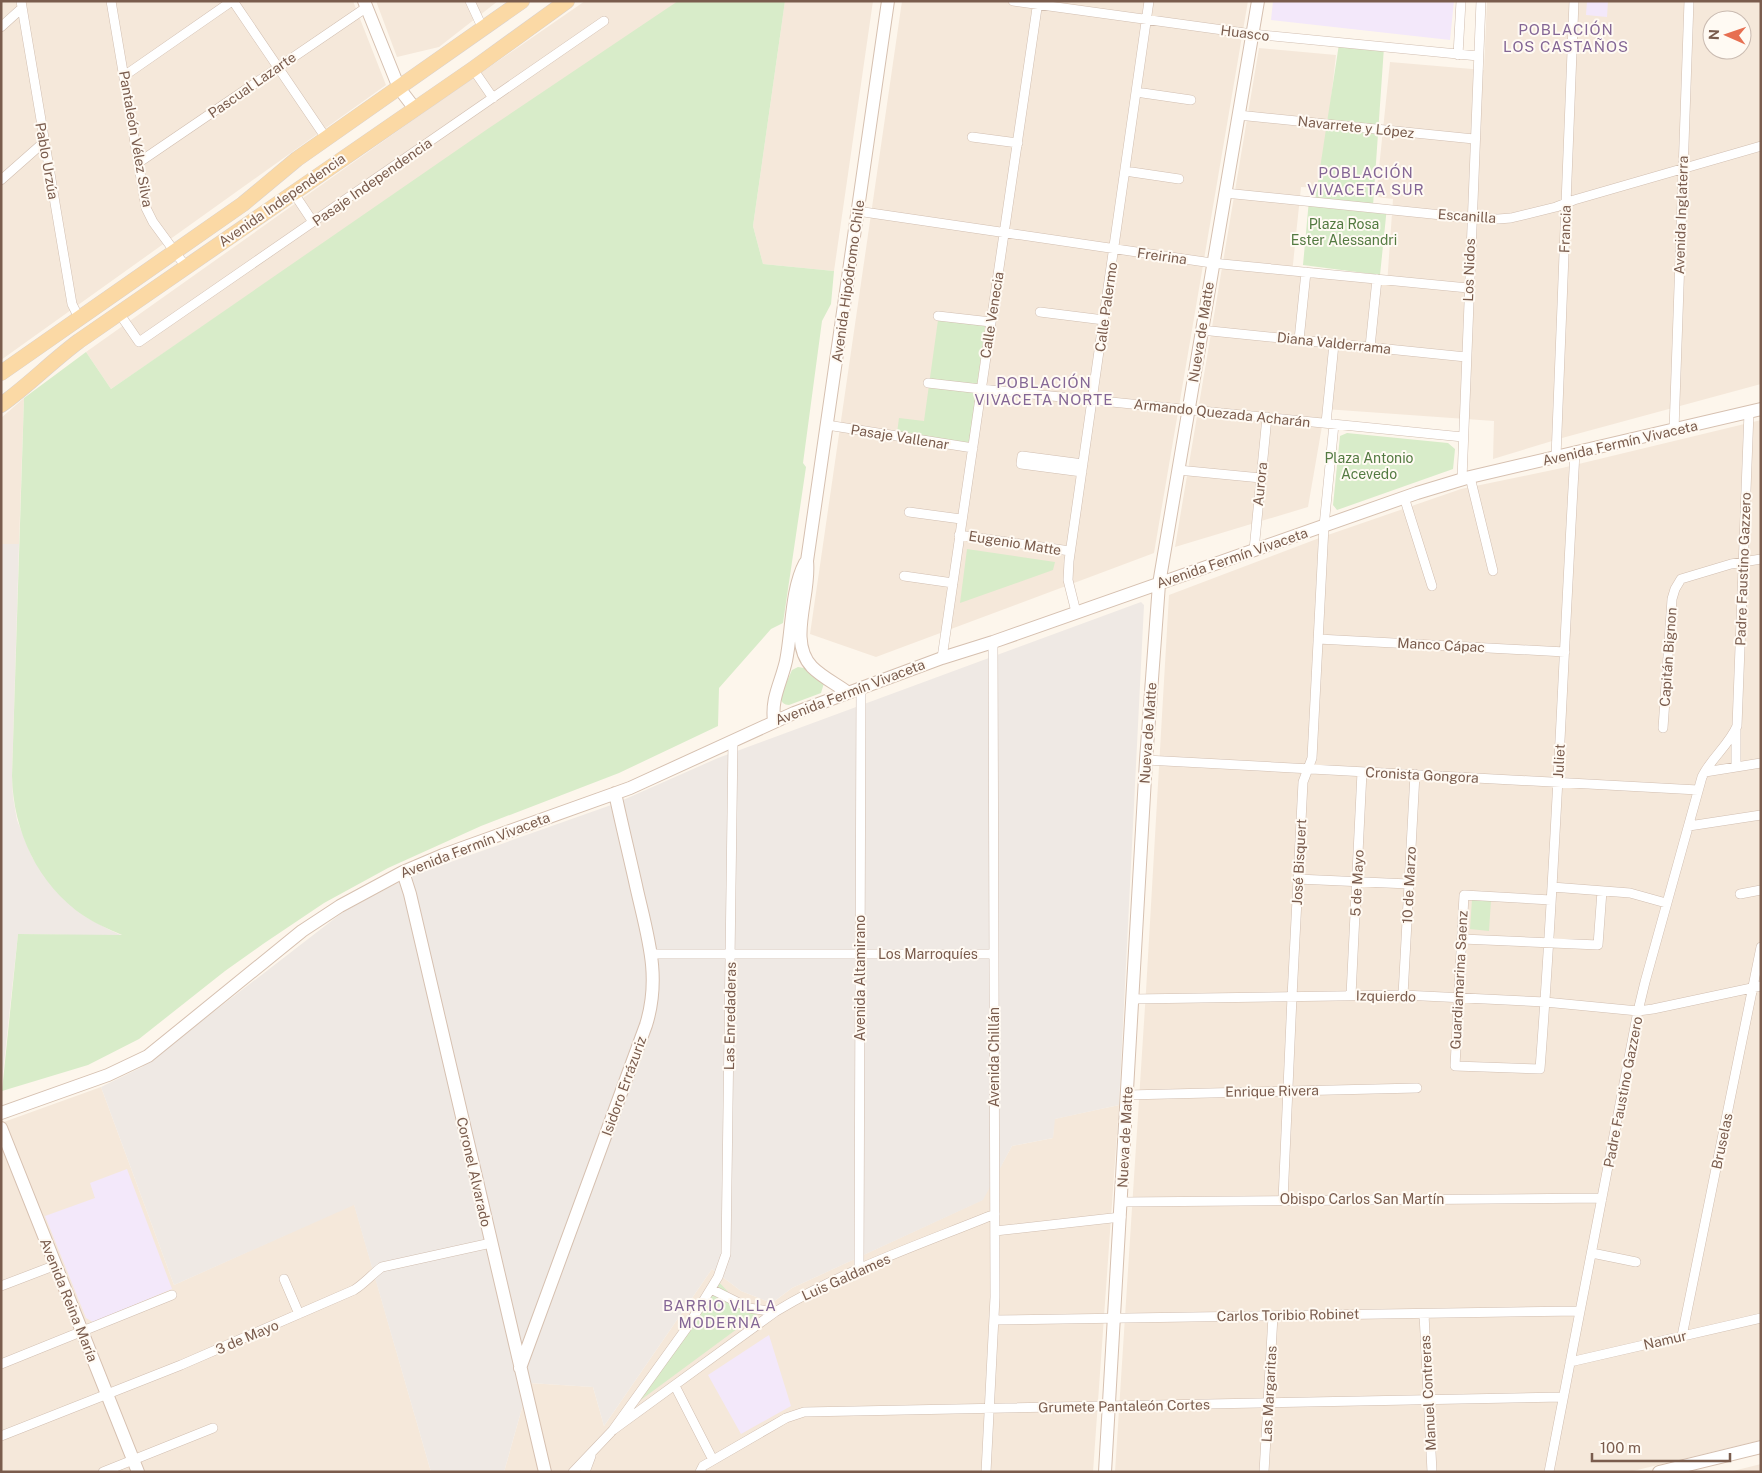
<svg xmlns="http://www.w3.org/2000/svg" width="1762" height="1473" viewBox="0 0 1762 1473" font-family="'Public Sans',sans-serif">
  <rect width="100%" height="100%" fill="#fdf6ec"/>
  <path fill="#f5e8da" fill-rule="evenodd" d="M 1,1 L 353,1 L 386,85 L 1,360 Z
    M 376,1 L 498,1 L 439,47 L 397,57 Z
    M 585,1 L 679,1 L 111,389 L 86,352 L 430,108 Z
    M 785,1 L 873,1 L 834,271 L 763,264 L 753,226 Z
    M 902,1 L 1248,1 L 1154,553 L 876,657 L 810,634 Z
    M 1487,1 L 1761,1 L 1761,384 L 1562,438 L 1493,459 L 1494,421 L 1325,409 L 1308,507 L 1175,547 L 1259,48 L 1336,55 L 1321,188 L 1301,187 L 1292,274 L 1387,285 L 1393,199 L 1376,197 L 1390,62 L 1484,70 ZM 1712,20 L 1742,20 L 1742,50 L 1712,50 Z
    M 24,398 L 19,544 L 1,544 L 1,418 Z
    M 1761,420 L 1761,1440 L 1629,1472 L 1115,1472 L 1146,991 L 1169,595 L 1322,537 L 1461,489 L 1562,468 Z
    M 101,1087 L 174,1285 L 354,1204 L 431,1472 L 1,1472 L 1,1123 Z
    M 1119,1105 L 1093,1472 L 504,1472 L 529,1383 L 593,1387 L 604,1426 L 712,1269 L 741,1291 L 772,1303 L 792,1288 L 982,1200 L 1012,1146 L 1053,1138 L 1054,1119 Z
    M 1761,1464 L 1761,1472 L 1729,1472 Z"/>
  <path fill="#efe9e4" d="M 1,544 L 19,544 L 12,776 L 13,797 L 17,820 L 32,857 L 55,890 L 84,916 L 110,930 L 123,936 L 18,934 L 1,1091 Z
    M 1141,602 L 1144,605 L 1119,1105 L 1055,1119 L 1053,1138 L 1012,1146 L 983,1200 L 792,1288 L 772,1303 L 741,1291 L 712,1269 L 604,1426 L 593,1387 L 529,1383 L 504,1472 L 431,1472 L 354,1205 L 174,1285 L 101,1087 L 142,1067 L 343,912 L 411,876 L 614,804 L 718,758 Z"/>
  <path fill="#f3e8fa" d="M 1273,1 L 1454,1 L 1450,40 L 1271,20 Z
    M 1587,1 L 1608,1 L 1607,17 L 1586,15 Z
    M 127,1169 L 172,1289 L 93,1322 L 86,1318 L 45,1216 L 95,1198 L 90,1183 Z
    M 769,1335 L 791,1406 L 741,1434 L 708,1375 Z"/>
  <path fill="#d8ecc9" d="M 678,1 L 785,1 L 753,226 L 763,264 L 834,271 L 831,304 L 822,321 L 803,463 L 806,467 L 783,623 L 771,629 L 719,688 L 718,726 L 619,773 L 481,826 L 388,868 L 324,903 L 263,944 L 225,971 L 139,1039 L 88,1065 L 2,1091 L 18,934 L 122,935 C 109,929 96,924 84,916 C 38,885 13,831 12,776 L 24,398 L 86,352 L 111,389 L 489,128 Z
    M 1339,44 L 1384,47 L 1373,206 L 1387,207 L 1380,275 L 1303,265 L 1309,200 L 1315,201 Z
    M 938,320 L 984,325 L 985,327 L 970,440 L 967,443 L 897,433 L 899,418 L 924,421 Z
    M 1347,433 L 1448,443 L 1455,449 L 1453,469 L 1337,510 L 1333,505 L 1340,436 Z
    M 967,549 L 1055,562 L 1053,570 L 960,603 Z
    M 798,667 L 804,668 L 824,683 L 821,693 L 789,705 C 784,705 781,702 780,697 L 792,670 Z
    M 1472,899 L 1491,900 L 1489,931 L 1470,929 Z
    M 716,1279 L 733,1297 L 764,1309 L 638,1402 Z"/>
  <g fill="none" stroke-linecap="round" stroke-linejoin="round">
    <g stroke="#d1beb0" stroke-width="10">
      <path id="street" d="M 21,1 L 72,304 L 79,318
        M 111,1 L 146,208 L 153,222 L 186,267
        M 233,1 L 326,138
        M 470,1 L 483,29
        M 1013,1 L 1252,34 L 1478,56
        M 1,27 L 22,8
        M 1458,55 L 1461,1
        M 473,69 L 493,98
        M 124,76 L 232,1
        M 1136,92 L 1191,100
        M 1238,115 L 1474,139
        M 972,137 L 1018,143
        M 138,163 L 367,7
        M 1125,171 L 1179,179
        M 1,180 L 44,142
        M 293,192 L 313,222
        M 1225,193 L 1471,218 L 1498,219 L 1511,218 L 1556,207 L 1574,200 L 1761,146
        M 857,211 L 1212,263 L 1468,288
        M 1040,312 L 1104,320
        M 119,313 L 139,342 L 604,21
        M 938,316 L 991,322
        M 1201,330 L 1466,357
        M 1299,340 L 1306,272
        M 1370,347 L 1377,279
        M 928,383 L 981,389 L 1463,437
        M 1326,423 L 1334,344
        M 827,425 L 973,448
        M 1674,430 L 1689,1
        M 1556,457 L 1574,1
        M 1178,470 L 1261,478
        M 1082,472 L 1021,464 L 1022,456 L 1083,464
        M 1470,477 L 1493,571
        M 1462,479 L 1481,1
        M 1404,497 L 1432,586
        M 909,512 L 961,519
        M 959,535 L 1070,551
        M 1254,550 L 1267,417
        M 904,576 L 953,583
        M 1076,612 L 1068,580 L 1069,561 L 1149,1
        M 1318,639 L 1565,652
        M 942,658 L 1038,1
        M 1663,728 L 1672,599 L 1675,589 L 1681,579 L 1731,564 L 1761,559
        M 1146,760 L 1698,790
        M 1736,767 L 1736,730
        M 1705,772 L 1761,763
        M 1689,826 L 1761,815
        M 1297,879 L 1409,884
        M 1552,887 L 1630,893 L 1666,903
        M 1740,894 L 1761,890
        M 1551,900 L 1464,895 L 1455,1066 L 1540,1069 C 1556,864 1563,658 1575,453
        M 1462,939 L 1598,945 L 1602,891
        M 652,954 L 994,954
        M 1351,995 L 1362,772
        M 1403,995 L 1415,774
        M 1132,999 L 1403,995 L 1545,1002 L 1638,1011 L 1653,1009 L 1761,986
        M 1127,1095 L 1417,1088
        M 1283,1200 L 1292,997 L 1303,782 L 1312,758 L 1324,526 L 1334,424
        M 1121,1202 L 1602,1198
        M 995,1231 L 1121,1217
        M 1592,1253 L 1636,1262
        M 859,1269 L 861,687
        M 284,1279 L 299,1314
        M 1,1286 L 56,1265
        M 711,1289 L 749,1308 L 775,1312
        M 1424,1314 L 1432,1472
        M 995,1320 L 1580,1311
        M 1682,1336 L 1761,947
        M 1570,1362 L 1761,1318
        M 1,1364 L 172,1295
        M 675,1386 L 713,1460
        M 613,1430 L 688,1326 L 718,1277 L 726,1254 L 733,740
        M 1,1436 L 181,1365 L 354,1290 C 365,1283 372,1274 382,1267 L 491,1243
        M 103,1472 L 213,1428
        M 573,1472 L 613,1430 L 775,1312 C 844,1270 921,1244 995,1214
        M 585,1472 L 591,1456
        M 700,1472 L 703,1466 L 786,1418 L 804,1412 L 1563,1397
        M 986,1472 L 995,1297 L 993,642
        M 1264,1472 L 1273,1316
        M 1549,1472 L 1638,1011 L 1645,982 L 1702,777 C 1711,758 1729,745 1737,726 L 1749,412"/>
    </g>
    <g stroke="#d6c0b0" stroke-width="14">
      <path id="secondary" d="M 364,1 L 399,88 L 415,109
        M 847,692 C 836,684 822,677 812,667 C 787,641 811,595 807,561 L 888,1
        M 774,721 C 771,698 781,683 786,661 C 792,632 791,589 805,563
        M 403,872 L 410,894 L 545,1472
        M 1,1113 L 108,1075 L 148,1056 L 302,931 L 340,906 L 403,872 L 443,855 L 630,788 L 794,713 L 942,658 L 993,642 L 1417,493 L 1470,477 L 1761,409
        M 1,1128 L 138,1472
        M 520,1368 L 646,1025 C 661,977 648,938 637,890 C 630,858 622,826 615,793
        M 1105,1472 L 1146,760 L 1159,584 L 1258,1
        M 1659,1472 L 1761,1447"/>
    </g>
    <g stroke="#dad1cd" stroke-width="16">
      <path id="primary" d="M 1,373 L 243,204 L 297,159 L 522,1
        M 1,405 C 29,385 52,361 79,341 L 473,69 L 567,1"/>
    </g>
    <use href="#street" stroke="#fff" stroke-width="9"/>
    <use href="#secondary" stroke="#fff" stroke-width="12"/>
    <use href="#primary" stroke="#fbd9a5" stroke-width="15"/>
  </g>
  <g text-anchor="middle" stroke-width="4" stroke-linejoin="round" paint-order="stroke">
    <g font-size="14" fill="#7a5c4d" stroke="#fffaf3">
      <text transform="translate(1245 33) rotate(7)" y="5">Huasco</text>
      <text transform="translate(252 85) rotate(-35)" y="5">Pascual Lazarte</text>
      <text transform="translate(1356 127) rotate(6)" y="5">Navarrete y López</text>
      <text transform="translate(136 139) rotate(80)" y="5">Pantaleón Vélez Silva</text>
      <text transform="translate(47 161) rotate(80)" y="5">Pablo Urzúa</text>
      <text transform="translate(372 182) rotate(-35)" y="5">Pasaje Independencia</text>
      <text transform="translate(282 200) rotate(-35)" y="5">Avenida Independencia</text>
      <text transform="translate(1681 215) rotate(-88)" y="5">Avenida Inglaterra</text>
      <text transform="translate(1467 216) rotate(4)" y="5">Escanilla</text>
      <text transform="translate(1565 229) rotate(-88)" y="5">Francia</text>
      <text transform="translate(1162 256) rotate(8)" y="5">Freirina</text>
      <text transform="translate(1469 270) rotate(-88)" y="5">Los Nidos</text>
      <text transform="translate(848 281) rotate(-82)" y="5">Avenida Hipódromo Chile</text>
      <text transform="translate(1106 307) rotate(-82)" y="5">Calle Palermo</text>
      <text transform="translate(992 315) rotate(-81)" y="5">Calle Venecia</text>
      <text transform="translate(1201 332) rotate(-81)" y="5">Nueva de Matte</text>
      <text transform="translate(1334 343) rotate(6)" y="5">Diana Valderrama</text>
      <text transform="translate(1222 413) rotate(6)" y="5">Armando Quezada Acharán</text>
      <text transform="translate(900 437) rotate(9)" y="5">Pasaje Vallenar</text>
      <text transform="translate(1620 443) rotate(-13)" y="5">Avenida Fermín Vivaceta</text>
      <text transform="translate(1260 484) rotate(-84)" y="5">Aurora</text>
      <text transform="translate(1015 543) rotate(9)" y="5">Eugenio Matte</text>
      <text transform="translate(1232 558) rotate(-19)" y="5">Avenida Fermín Vivaceta</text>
      <text transform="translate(1743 569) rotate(-88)" y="5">Padre Faustino Gazzero</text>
      <text transform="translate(1441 645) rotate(3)" y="5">Manco Cápac</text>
      <text transform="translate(1668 657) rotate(-86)" y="5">Capitán Bignon</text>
      <text transform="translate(850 692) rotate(-21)" y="5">Avenida Fermín Vivaceta</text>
      <text transform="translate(1148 733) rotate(-86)" y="5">Nueva de Matte</text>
      <text transform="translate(1559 761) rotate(-87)" y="5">Juliet</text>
      <text transform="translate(1422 775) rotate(3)" y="5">Cronista Gongora</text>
      <text transform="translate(475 845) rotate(-21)" y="5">Avenida Fermín Vivaceta</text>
      <text transform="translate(1299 862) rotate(-87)" y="5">José Bisquert</text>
      <text transform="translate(1357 883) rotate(-87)" y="5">5 de Mayo</text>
      <text transform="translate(1409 885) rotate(-87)" y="5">10 de Marzo</text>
      <text x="928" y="959">Los Marroquíes</text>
      <text transform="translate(860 978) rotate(-90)" y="5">Avenida Altamirano</text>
      <text transform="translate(1459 980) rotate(-87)" y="5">Guardiamarina Saenz</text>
      <text transform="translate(1386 996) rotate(1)" y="5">Izquierdo</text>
      <text transform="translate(730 1016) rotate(-89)" y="5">Las Enredaderas</text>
      <text transform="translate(994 1057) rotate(-90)" y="5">Avenida Chillán</text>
      <text transform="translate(624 1086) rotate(-70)" y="5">Isidoro Errázuriz</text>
      <text transform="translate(1272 1091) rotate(-1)" y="5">Enrique Rivera</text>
      <text transform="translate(1623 1092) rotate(-79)" y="5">Padre Faustino Gazzero</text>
      <text transform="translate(1125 1137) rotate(-87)" y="5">Nueva de Matte</text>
      <text transform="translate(1722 1141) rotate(-78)" y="5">Bruselas</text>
      <text transform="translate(474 1172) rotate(77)" y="5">Coronel Alvarado</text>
      <text x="1362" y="1204">Obispo Carlos San Martín</text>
      <text transform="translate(846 1277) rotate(-24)" y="5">Luis Galdames</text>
      <text transform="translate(69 1300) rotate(68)" y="5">Avenida Reina María</text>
      <text transform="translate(1288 1315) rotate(-1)" y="5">Carlos Toribio Robinet</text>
      <text transform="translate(247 1337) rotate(-23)" y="5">3 de Mayo</text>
      <text transform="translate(1665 1340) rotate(-13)" y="5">Namur</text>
      <text transform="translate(1428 1393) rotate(-93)" y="5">Manuel Contreras</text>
      <text transform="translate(1269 1394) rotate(-87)" y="5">Las Margaritas</text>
      <text transform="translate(1124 1406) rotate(-1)" y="5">Grumete Pantaleón Cortes</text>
    </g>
    <g font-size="14" fill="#537a41" stroke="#fffaf3">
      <text x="1344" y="229">Plaza Rosa<tspan x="1344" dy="16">Ester Alessandri</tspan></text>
      <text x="1369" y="463">Plaza Antonio<tspan x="1369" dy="16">Acevedo</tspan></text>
    </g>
    <g font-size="15" letter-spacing="1" fill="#846695" stroke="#fffaf3">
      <text x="1566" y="35">POBLACIÓN<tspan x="1566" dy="17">LOS CASTAÑOS</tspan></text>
      <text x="1366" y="178">POBLACIÓN<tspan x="1366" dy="17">VIVACETA SUR</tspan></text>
      <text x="1044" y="388">POBLACIÓN<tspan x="1044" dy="17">VIVACETA NORTE</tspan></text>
      <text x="720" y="1311">BARRIO VILLA<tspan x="720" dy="17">MODERNA</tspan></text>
    </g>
  </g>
  <rect width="1762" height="1473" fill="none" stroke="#7a5c4d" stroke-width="5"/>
  <g transform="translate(1727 35) rotate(272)"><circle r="24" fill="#fffaf3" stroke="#cabbb1"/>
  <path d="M0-4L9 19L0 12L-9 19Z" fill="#e76f51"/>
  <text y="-8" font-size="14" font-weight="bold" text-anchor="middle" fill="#7a5c4d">N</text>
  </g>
  <path d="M1592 1453v8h138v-8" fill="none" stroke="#7a5c4d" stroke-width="2.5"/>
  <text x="1600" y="1453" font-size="15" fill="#7a5c4d" stroke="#fffaf3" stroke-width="4" paint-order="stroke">100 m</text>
</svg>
